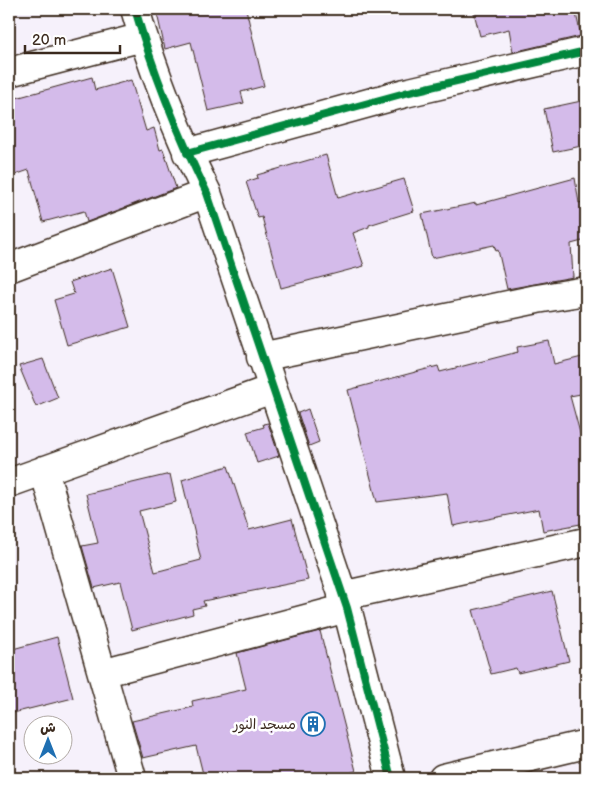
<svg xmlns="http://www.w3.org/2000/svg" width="595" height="787" viewBox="0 0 595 787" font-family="'Balsamiq Sans','Playpen Sans Arabic',sans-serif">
  <rect width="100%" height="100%" fill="#f6f1fb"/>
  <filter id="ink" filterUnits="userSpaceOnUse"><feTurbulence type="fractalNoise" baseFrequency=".02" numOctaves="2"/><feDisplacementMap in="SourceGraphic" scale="10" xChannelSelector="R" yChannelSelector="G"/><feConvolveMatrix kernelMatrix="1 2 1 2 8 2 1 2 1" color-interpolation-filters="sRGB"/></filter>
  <g filter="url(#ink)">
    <path fill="#d4bbea" stroke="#3b2a1e" d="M 156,9 L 246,9 L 264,86 L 241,92 L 244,103 L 208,111 L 191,42 L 165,49 Z
      M 473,9 L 575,9 L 581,36 L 513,52 L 509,29 L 480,36 Z
      M 92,77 L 95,90 L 131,80 L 146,131 L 154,128 L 160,150 L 163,149 L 176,188 L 87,222 L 84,211 L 43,222 L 29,170 L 9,177 L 9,100 Z
      M 586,100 L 586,145 L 553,152 L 544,109 Z
      M 326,155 L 338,198 L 404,179 L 414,211 L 369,225 L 369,227 L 353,233 L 364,266 L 281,288 L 262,217 L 258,218 L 246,182 L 258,178 L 257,175 Z
      M 575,178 L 579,203 L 586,201 L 586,240 L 571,244 L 573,277 L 507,289 L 498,250 L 496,251 L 494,245 L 432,258 L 422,214 L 476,203 L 476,205 Z
      M 112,268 L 130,327 L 67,345 L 54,300 L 74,294 L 70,282 Z
      M 549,341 L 554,364 L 586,356 L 586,393 L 570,396 L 586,455 L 586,523 L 543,531 L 539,509 L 453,526 L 447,493 L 377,502 L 348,390 L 438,366 L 440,372 L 518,352 L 517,347 Z
      M 43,359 L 58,398 L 36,407 L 19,366 Z
      M 308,409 L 319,442 L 309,446 L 298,413 Z
      M 268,423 L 279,456 L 257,463 L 247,432 L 264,427 L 263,424 Z
      M 228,466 L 249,530 L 292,519 L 308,580 L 203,601 L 205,606 L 192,609 L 193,614 L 132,630 L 120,582 L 94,588 L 82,546 L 98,543 L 86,494 L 170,474 L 176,502 L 139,511 L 155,572 L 201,560 L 182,480 Z
      M 552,591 L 569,661 L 518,673 L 516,668 L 491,674 L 473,610 Z
      M 320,631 L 356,771 L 330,778 L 204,778 L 196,746 L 143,758 L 132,721 L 193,707 L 192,701 L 246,689 L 237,653 Z
      M 57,637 L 73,698 L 9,714 L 9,650 Z"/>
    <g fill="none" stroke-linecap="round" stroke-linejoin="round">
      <g stroke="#3b2a1e" stroke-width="31">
        <path id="minor" d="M 135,9 C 153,72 178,134 207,193 L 347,608 L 391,778
          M 9,72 L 143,37
          M 187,153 L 405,93 L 586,51
          M 9,268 L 207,193
          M 261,357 L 537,299 L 586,291
          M 44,470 L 132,778
          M 9,483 L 272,389
          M 342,596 L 586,542
          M 102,673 L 347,608
          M 443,778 L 586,744"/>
      </g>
      <use href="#minor" stroke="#fff" stroke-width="28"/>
      <g stroke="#fff" stroke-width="11">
        <path id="cycleway" d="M 135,9 C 153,72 178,134 207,193 L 347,608 L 391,778
          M 187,153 L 405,93 L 586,51"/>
      </g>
      <use href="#cycleway" stroke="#00873e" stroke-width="8"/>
    </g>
  </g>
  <defs>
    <g id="building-ring" transform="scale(1.25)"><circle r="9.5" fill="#fff" stroke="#1f6fb2" stroke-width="1.5"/><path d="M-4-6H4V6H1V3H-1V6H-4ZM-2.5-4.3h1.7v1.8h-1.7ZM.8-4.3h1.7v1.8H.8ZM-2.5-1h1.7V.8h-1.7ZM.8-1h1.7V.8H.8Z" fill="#1f6fb2"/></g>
  </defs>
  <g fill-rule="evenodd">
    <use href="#building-ring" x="313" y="724"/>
  </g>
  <g text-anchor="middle" stroke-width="5" stroke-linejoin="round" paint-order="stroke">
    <g font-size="14" fill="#3b2a1e" stroke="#fff" text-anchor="end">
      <text x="296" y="729">مسجد النور</text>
    </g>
  </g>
  <rect width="595" height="787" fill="none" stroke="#fff" stroke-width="30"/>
  <rect x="15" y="15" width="565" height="757" fill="none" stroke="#3b2a1e" stroke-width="2" filter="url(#ink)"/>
  <g transform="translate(48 740)"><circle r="24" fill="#ffffff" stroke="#b1aaa5"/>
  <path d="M0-4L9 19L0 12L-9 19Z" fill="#1f6fb2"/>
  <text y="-8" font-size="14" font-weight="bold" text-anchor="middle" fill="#3b2a1e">ش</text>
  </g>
  <path d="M25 45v8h95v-8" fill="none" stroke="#3b2a1e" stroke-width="2.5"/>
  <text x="32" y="45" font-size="15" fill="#3b2a1e" stroke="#ffffff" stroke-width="4" paint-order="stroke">20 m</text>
</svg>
